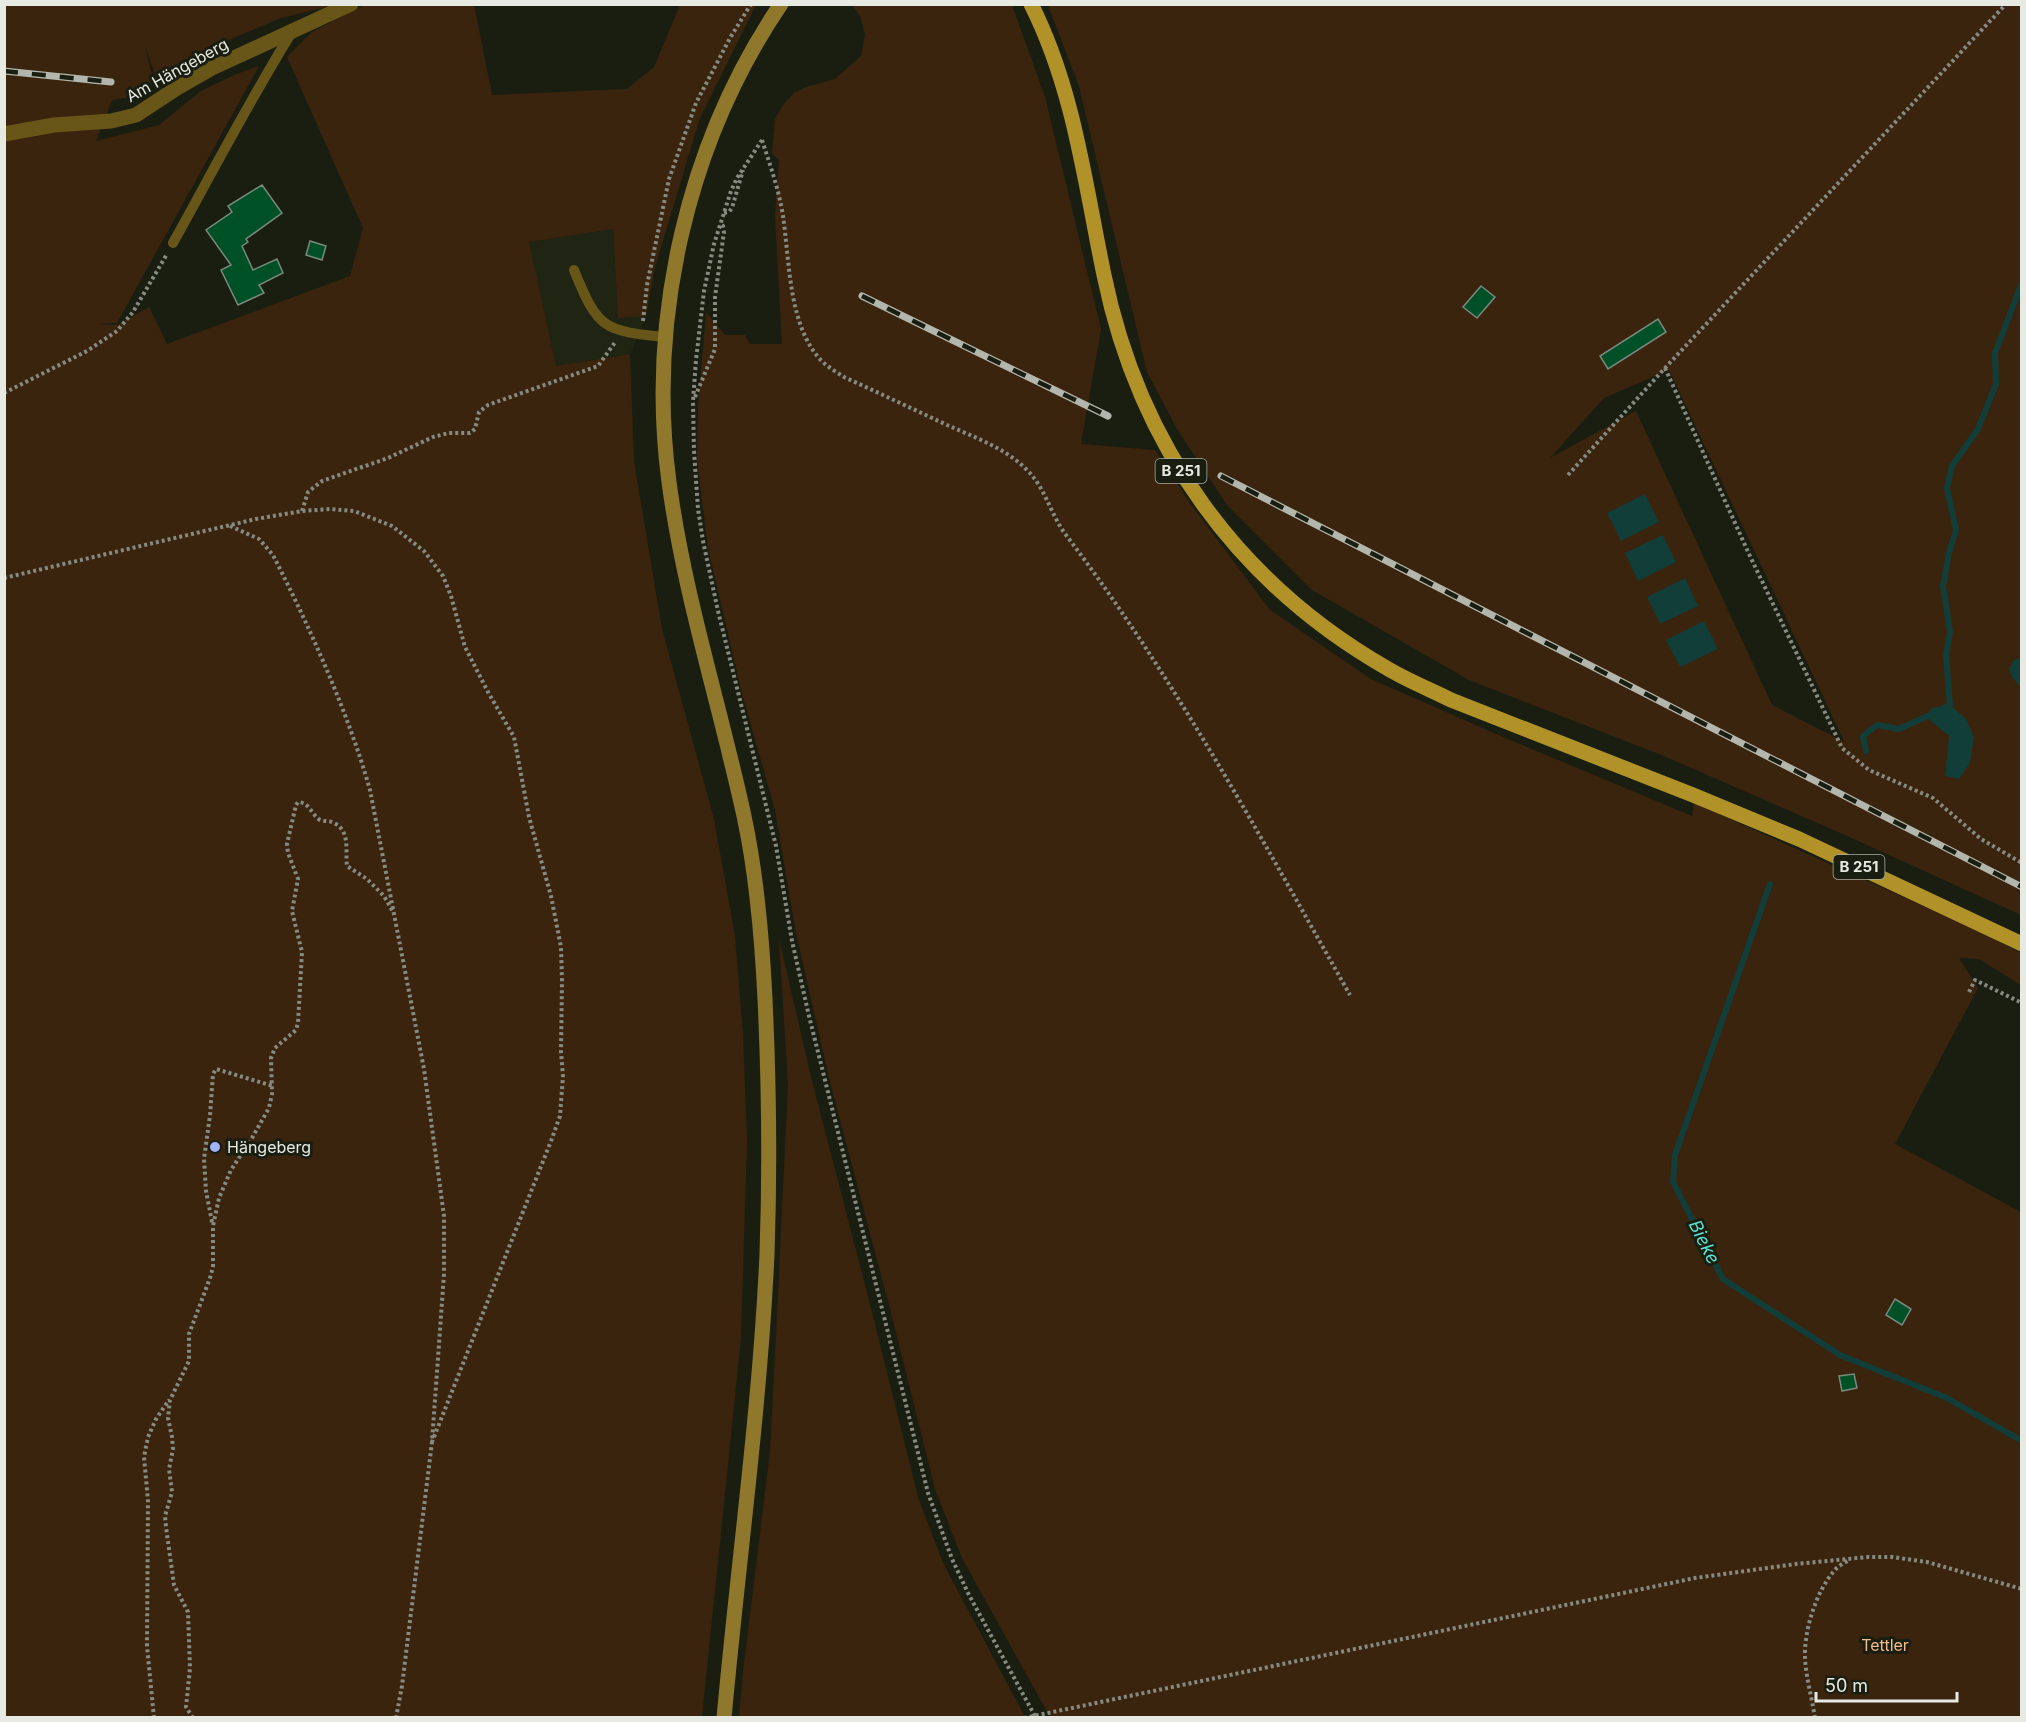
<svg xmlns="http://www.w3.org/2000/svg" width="2026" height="1722" viewBox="0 0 2026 1722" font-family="Inter,sans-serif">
  <rect width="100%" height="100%" fill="#1a1e11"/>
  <path fill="#1f2512" d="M 613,229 L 618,317 L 646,316 L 630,354 L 556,366 L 528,242 Z"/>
  <path fill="#3a240e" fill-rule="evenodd" d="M 5,5 L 335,5 L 281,18 L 210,48 L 156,78 L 145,45 L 153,80 L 132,97 L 112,100 L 96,141 L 159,125 L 201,91 L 234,75 L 259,66 L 117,323 L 97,324 L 117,325 L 149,307 L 167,344 L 350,276 L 363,228 L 287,57 L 312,32 L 364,5 L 474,5 L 492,95 L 627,89 L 654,67 L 680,5 L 756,5 L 700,118 L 655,267 L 646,316 L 618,318 L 613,229 L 529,242 L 556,366 L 630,354 L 634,462 L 662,629 L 714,819 L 735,936 L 743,1035 L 747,1141 L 741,1338 L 702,1717 L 5,1718 Z
    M 852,5 L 1012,5 L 1045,97 L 1101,329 L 1081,444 L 1155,450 L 1192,506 L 1270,610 L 1371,679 L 1496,734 L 1692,816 L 1694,803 L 1979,931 L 2021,953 L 2021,985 L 1979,959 L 1959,958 L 1978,988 L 1895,1144 L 2021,1212 L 2021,1717 L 1050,1717 L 962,1558 L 935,1489 L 890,1309 L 829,1078 L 796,933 L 775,810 L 742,694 L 708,548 L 697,460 L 698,407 L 706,312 L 725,335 L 745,335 L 750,344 L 782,344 L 775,215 L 779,160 L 772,153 L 775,119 L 783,105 L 794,93 L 806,87 L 835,79 L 861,56 L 865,34 L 860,16 Z
    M 1048,5 L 2021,5 L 2021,915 L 1854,839 L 1664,756 L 1469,680 L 1312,590 L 1227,505 L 1177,429 L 1147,372 L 1079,86 ZM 1669,370 L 1844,741 L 1844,742 L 1772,705 L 1636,411 L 1550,458 L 1604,398 Z
    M 779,939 L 812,1081 L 872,1312 L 918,1497 L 943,1563 L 1025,1717 L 739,1717 L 743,1672 L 770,1452 L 776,1336 L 788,1084 Z"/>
  <path fill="#123e39" d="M 1645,494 L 1659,522 L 1621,541 L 1607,513 Z
    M 1663,535 L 1676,562 L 1638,581 L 1625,553 Z
    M 1685,578 L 1698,606 L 1660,624 L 1647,597 Z
    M 1704,621 L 1718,649 L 1680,667 L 1666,640 Z
    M 2021,657 L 2021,688 L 2012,677 L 2009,669 L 2013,661 Z
    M 1950,705 L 1966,719 L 1974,737 L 1970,763 L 1959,779 L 1945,776 L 1949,736 L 1926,717 L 1932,708 Z"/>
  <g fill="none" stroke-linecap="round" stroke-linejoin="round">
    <path stroke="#123e39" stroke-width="6" d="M 1944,708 L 1950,705 L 1946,656 L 1950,632 L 1943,586 L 1949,553 L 1956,530 L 1947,488 L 1952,466 L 1978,429 L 1996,384 L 1995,353 L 2022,283
      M 1866,751 L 1863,736 L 1877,725 L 1899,729 L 1932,714
      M 1770,884 L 1675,1155 L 1673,1182 L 1723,1279 L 1840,1355 L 1947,1398 L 2022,1441"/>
  </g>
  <path fill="#005027" stroke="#7a897e" stroke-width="1.5" d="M 262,185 L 282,213 L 246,239 L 248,242 L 242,246 L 253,270 L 277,259 L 283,273 L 259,285 L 264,293 L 238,305 L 221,270 L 231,265 L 206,230 L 232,212 L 228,206 Z
    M 310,241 L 326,246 L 322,260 L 306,255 Z
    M 1481,286 L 1495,297 L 1477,318 L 1463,307 Z
    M 1658,319 L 1666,332 L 1608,369 L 1600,356 Z
    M 1895,1299 L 1911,1309 L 1902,1325 L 1886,1315 Z
    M 1854,1374 L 1857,1388 L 1842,1391 L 1839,1376 Z"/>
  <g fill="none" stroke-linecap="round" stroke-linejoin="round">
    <path stroke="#878a80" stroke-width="4" stroke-dasharray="3 3" stroke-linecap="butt" d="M 762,140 L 737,178 L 731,191 L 714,244 L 704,291 L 696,360 L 693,401 L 694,451 L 698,509 L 703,541 L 718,611 L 776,846 L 792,941 L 809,1016 L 928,1493 L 952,1559 L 969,1595 L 1036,1718
      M 762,140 C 770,165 779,190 783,216 C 790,262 788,331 825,364 C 831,369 838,373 844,377 C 879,393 913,409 947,425 C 974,437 1005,448 1026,469 C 1046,488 1050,514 1066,535 C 1175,678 1261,838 1350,995
      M 724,213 L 729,212 L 732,208 L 743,170
      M 643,321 L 647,285 L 669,179 L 696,103 L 730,38 L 751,4
      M 1665,368 L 1749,554 L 1842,748 L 1869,770 L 1933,798 L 1981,839 L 2022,863
      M 4,393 L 87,351 L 117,331 L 133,312 L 167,254
      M 695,397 L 715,349 L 715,297 L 724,232 L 723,226 L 720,224
      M 1568,475 L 1665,368 L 2006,4
      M 302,511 L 308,492 L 322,481 L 388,458 L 433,437 L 449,433 L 470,433 L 475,429 L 479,412 L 488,405 L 598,366 L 616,341
      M 230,526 L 259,539 L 273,555 C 310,628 348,712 370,790 L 424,1069 L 444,1216 L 444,1274 L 432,1442 L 402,1686 L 396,1718
      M 4,578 L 256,519 L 302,511 L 331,509 L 354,511 L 392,526 L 424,551 L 443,576 L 451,596 L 465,647 L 488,692 L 514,737 L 529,817 L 551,896 L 561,947 L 562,981 L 561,1052 L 563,1076 L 560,1116 L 551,1141 L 432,1442
      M 1969,992 L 1975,980 L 2022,1003
      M 212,1222 L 206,1191 L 204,1159 L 210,1115 L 213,1074 L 216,1069 L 273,1086
      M 154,1718 L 147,1646 L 148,1501 L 144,1457 L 148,1437 L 156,1419 L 169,1400
      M 193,1718 L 186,1707 L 190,1668 L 188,1612 L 174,1585 L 166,1527 L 165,1516 L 172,1492 L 169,1469 L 173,1449 L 172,1437 L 168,1418 L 170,1400 L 189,1361 L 189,1334 L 210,1278 L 213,1267 L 213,1226 L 219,1198 L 231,1170 L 252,1138 L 269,1108 L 272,1094 L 271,1058 L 275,1048 L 296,1030 L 298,1023 L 302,952 L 292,911 L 298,879 L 288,853 L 287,844 L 296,805 L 298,802 C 310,803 311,814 320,820 C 324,822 329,820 334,823 C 351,831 345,852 347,866 L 367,879 L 384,896 L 393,912
      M 1024,1718 L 1695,1578 L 1796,1564 L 1868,1557 L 1892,1557 L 1927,1562 L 2022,1589
      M 1815,1718 C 1812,1698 1806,1678 1805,1658 C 1804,1630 1816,1592 1834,1571 C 1838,1566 1844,1563 1849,1560"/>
    <path stroke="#685619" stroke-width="10" d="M 173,243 C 212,173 249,101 292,32
      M 574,270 C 598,329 603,331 666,337"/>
    <path stroke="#685619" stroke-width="15" d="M 4,134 L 54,125 L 111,121 L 136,115 L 177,88 L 212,68 L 351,4"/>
    <path stroke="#8f782b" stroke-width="15" d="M 724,1718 C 738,1563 760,1409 767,1254 C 770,1169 769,1084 765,999 C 762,938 757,876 744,816 C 720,705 684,595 669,482 C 647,318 688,141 781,4"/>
    <path stroke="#b09228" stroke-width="15" d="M 1031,4 C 1074,89 1085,184 1104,275 C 1139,446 1238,584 1390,670 C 1409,681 1431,690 1451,700 L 1693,795 L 1799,839 L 2022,944"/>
    <g stroke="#b2b6ac" stroke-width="7">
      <path id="rail" d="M 4,71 L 111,82
        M 862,296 L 1108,416
        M 1221,476 L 2022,887"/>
    </g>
    <use href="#rail" stroke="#1a1e11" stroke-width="4.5" stroke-dasharray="14" stroke-linecap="butt"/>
  </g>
  <circle fill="#a2b2fd" stroke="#1a1e11" stroke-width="2" cx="215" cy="1147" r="6"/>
  <g text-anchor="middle" stroke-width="6" stroke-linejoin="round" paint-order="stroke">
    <g fill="#1a1e11" stroke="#aaada3" stroke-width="1.5">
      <rect x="1155.5" y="459" width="51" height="24" rx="4.5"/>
      <rect x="1833.5" y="855" width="51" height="24" rx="4.5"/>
    </g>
    <g font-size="15" font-weight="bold" fill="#e7eae2">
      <text x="1181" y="476">B 251</text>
      <text x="1859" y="872">B 251</text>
    </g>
    <g font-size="16" fill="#e7eae2" stroke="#1a1e11">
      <text transform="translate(177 70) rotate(-29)" y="6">Am Hängeberg</text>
    </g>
    <g font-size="16" fill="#e7eae2" stroke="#1a1e11" text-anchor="start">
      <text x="227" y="1153">Hängeberg</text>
    </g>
    <g font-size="16" fill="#f3ba8a" stroke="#1a1e11">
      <text x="1885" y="1651">Tettler</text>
    </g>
    <g font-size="18" font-style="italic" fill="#59e2d0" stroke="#1a1e11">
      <text transform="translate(1704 1242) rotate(63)" y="6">Bieke</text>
    </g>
  </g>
  <rect width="2026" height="1722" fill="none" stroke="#e7eae2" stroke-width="12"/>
  <path d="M1816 1692v9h141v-9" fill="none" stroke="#e7eae2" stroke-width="3"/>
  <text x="1825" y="1692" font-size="18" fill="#e7eae2" stroke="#1a1e11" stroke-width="4.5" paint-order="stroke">50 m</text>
</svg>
